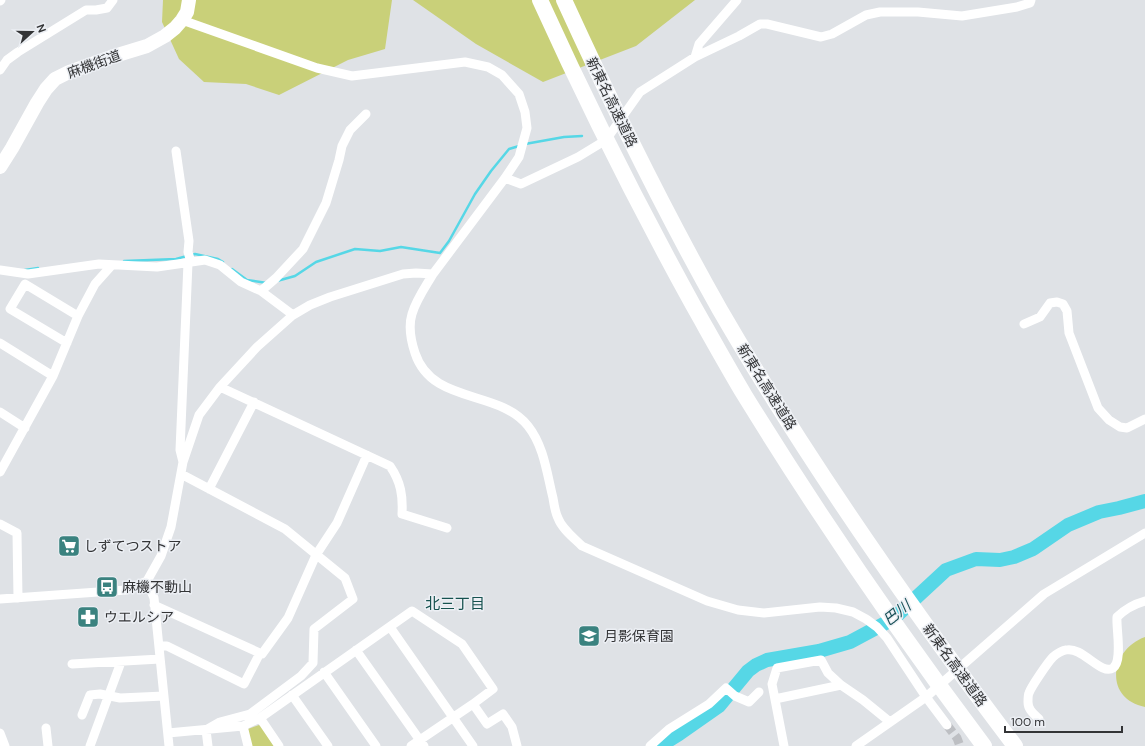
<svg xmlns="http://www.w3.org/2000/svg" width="1145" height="746" viewBox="0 0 1145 746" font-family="'DM Sans','Noto Sans JP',sans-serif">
  <rect width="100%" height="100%" fill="#dfe2e6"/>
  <path fill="#c9d079" d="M 163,0 L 392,0 L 385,49 L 348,60 L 279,95 L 246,84 L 204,82 L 179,59 L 162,22 Z
    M 413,0 L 695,0 L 636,46 L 543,82 L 476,44 Z
    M 1145,637 L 1145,707 C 1104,699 1109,650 1145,637 Z
    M 259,725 L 261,726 L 274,746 L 250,746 L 248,729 Z"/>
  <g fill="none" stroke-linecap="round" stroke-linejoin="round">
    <path stroke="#56d7e6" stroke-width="2.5" d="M 525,144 L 564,137 L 582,136
      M 192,255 L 195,254 L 218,259 L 223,262
      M 124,261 L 176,259 L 187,256
      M 232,269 L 247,280 L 267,283
      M 25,270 L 38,268
      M 277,281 L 295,276 L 316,262 L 355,249 L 380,251 L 401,247 L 440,253 L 449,241 L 475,194 L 491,171 L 509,149 L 519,146"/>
    <path stroke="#56d7e6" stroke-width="14" d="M 660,746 L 679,734 L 719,706 L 748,671 L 756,665 L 767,660 L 819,651 L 850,642 L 893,619 L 946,570 L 976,559 L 1000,560 L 1014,557 L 1033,549 L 1068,525 L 1099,512 L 1119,508 L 1145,501"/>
    <path stroke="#bdbfc3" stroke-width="9" stroke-dasharray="9 4.5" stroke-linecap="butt" d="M 947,725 L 957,738 L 960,746"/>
    <path stroke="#fff" stroke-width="9" d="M 0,1 L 1,0
      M 182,20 L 317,68 L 352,76 L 465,62 L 488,67 L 502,75 L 519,94 L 525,112 L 527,128 L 519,157 L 505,178 L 433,274 C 426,286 416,300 412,314 C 408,327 411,341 415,353 C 432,405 499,389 528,426 C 544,446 547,474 553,498 C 554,504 555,512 558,518 C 562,529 574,538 582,546 L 707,601 L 738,610 L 764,613 L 820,607 L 836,608 L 853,612 L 866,619 L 877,627 L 887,638 L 926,697 L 947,725
      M 695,57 L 699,44 L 737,0
      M 0,70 L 7,60 L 18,52 L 86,10 L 96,10 L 107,8 L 113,0
      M 176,151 L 189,241 L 188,252 L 191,262
      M 505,178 L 521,184 L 578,157 L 606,140 L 640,92 L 695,57 L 739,36 L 760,24 L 767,24 L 821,37 L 832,34 L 866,15 L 880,12 L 918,12 L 962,16 L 1017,7 L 1030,3 L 1031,0
      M 0,270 L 28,274 L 99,264 L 157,267 L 205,260 L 220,265 L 241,282 L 261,291 L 293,315
      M 261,291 L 276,278 L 303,249 L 326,203 L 339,160 L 342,146 L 350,130 L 366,114
      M 1024,324 L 1040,317 L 1050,303 L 1057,302 L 1063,304 L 1067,311 L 1069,333 L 1098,408 L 1109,420 L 1120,427 L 1127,428 L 1145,419
      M 0,343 L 53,376
      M 67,343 L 10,309 L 25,284 L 78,316
      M 220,387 L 390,466 C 401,482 403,496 402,514 L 447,528
      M 0,412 L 25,428
      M 183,462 L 180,450 L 188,263
      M 0,472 L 53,376 L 78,316 L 95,284 L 112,265
      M 181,474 L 285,529 L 345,578 L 353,599 L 314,629 L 313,663 L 301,676 L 250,714 L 220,722 L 206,730 L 208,746
      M 209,489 L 254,402
      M 0,524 L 17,533 L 18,598
      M 147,581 L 154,598 L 169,746
      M 0,599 L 126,590 L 147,581 L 161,556 L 171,527 L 183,462 L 199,415 L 220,387 L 257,347 L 293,315 L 310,305 L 330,297 L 403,274 L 416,273 L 433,274
      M 154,605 L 262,654 L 288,618 L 316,555 L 337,523 L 367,455
      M 390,627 L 473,746
      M 159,646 L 167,646 L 244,684 L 260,653
      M 356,650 L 424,746
      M 72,664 L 160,659
      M 324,672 L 376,746
      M 292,695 L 328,746
      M 775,699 L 841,685
      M 82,715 L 90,695 L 100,694 L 120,698 L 164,696
      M 1039,719 C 1034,714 1028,710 1028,702 C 1028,700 1028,695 1029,693 C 1031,687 1048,662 1053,657 C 1056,654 1063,650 1066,650 C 1082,646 1101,676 1113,668 C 1123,661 1116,629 1117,617 C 1125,609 1134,604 1145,601
      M 243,726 L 248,746
      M 46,728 L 48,746
      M 0,733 L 5,746
      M 168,733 L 243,726 L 260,718
      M 90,746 L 121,662
      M 279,746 L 260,718 L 412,611 L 462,644 L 493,689 L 473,704 L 487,724 L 503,714 L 512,727 L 517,746
      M 411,746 L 473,704
      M 650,746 L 669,729 L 709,704 L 726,688 L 735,696 L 749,702 L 759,692
      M 784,746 L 772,684 L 777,668 L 821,660 L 828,673 L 841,685 L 863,700 L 890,722
      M 856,746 L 926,697 L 1044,594 L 1145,533"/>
    <path stroke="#fff" stroke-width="14" d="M 0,167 L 12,148 L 37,103 L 46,89 L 55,79 L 69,72 L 111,57 L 147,46 L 165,36 L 175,28 L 182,20 L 187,12 L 189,0"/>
    <path stroke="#fff" stroke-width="16" d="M 540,0 C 587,104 638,205 693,305 C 710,335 727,366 745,396 C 819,516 899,633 984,746
      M 564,0 C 612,105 663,209 720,310 C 808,462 909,606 1015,746"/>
  </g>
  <defs>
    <g id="supermarket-square" transform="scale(1.15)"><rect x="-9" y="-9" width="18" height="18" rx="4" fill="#3a827f" stroke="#eceff4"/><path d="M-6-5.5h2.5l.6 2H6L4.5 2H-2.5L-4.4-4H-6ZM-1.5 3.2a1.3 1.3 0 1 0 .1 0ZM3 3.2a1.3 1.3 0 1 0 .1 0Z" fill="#fff"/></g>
    <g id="bus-square" transform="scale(1.15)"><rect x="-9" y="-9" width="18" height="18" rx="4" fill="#3a827f" stroke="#eceff4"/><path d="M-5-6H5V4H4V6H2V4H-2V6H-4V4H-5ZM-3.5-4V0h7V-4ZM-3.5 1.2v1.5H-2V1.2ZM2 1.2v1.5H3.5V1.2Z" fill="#fff"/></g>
    <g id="pharmacy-square" transform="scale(1.15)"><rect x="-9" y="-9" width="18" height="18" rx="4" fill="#3a827f" stroke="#eceff4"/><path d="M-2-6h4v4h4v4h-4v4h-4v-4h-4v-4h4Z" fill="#fff"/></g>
    <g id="school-square" transform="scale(1.15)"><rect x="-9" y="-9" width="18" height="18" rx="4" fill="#3a827f" stroke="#eceff4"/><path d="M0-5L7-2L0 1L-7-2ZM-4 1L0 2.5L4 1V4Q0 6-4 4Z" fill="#fff"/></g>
  </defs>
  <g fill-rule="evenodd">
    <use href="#supermarket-square" x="69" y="546"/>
    <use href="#bus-square" x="107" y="587"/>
    <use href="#pharmacy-square" x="88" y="617"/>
    <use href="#school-square" x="589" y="636"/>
  </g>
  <g text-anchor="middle" stroke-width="3" stroke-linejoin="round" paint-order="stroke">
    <g font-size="14" fill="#333436" stroke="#eceff4">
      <text transform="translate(94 64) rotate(-20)" y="5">麻機街道</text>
      <text transform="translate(612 102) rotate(64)" y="5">新東名高速道路</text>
      <text transform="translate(767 387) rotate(58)" y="5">新東名高速道路</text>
      <text transform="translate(955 665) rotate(54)" y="5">新東名高速道路</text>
    </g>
    <g font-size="14" fill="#333436" stroke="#eceff4" text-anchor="start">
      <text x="84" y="551">しずてつストア</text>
      <text x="122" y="592">麻機不動山</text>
      <text x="104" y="622">ウエルシア</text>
      <text x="604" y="641">月影保育園</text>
    </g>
    <g font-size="15" fill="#16524f" stroke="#eceff4">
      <text x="455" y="609">北三丁目</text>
    </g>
    <g font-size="15" font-style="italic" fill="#185057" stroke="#eceff4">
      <text transform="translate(897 613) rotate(-38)" y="5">巴川</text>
    </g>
  </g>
  <g transform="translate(32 32) rotate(69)" stroke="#eceff4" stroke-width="3" paint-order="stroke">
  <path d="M0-3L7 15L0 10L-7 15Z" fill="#333436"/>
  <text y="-6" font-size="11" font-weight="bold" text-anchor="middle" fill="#333436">N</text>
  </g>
  <path d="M1005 726v6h117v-6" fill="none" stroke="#333436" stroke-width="2"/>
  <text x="1011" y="726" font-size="12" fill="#333436" stroke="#eceff4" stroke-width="3" paint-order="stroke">100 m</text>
</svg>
